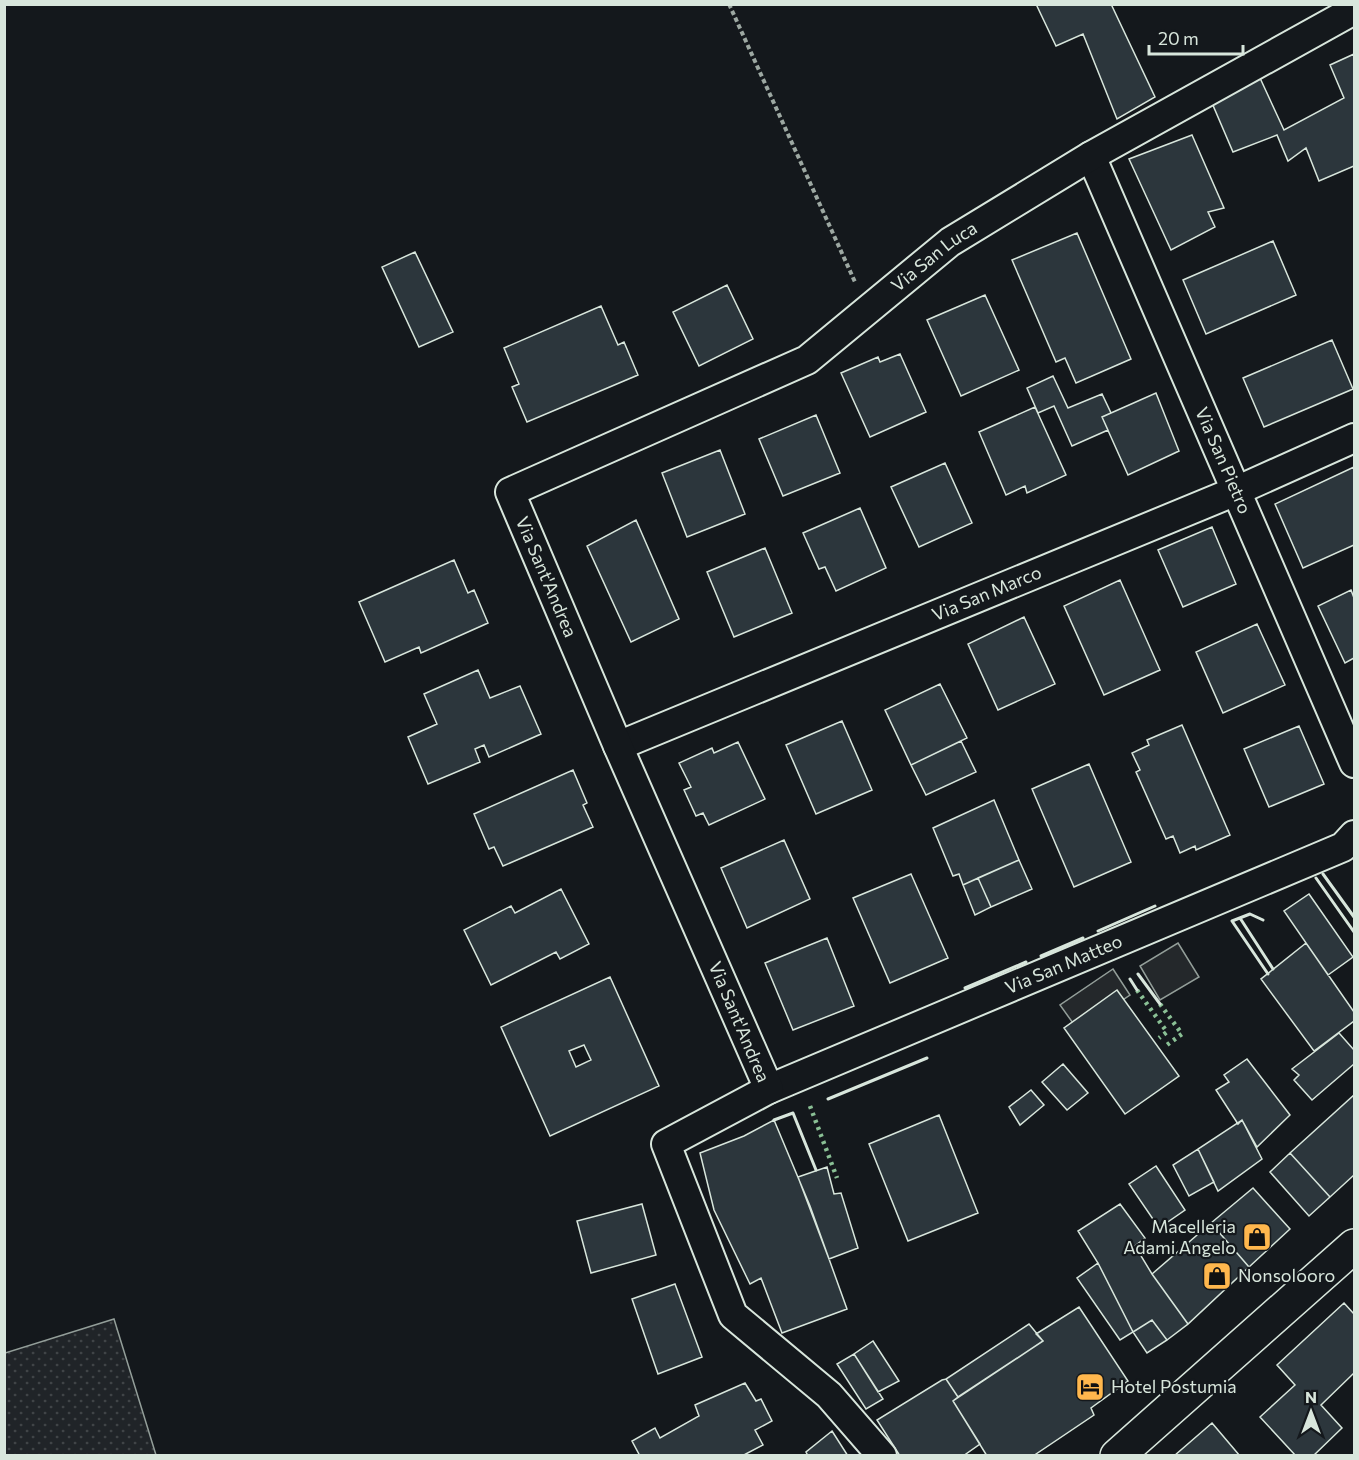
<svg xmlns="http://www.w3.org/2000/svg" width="1359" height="1460" viewBox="0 0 1359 1460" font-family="Commissioner,sans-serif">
  <defs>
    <pattern id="grass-dots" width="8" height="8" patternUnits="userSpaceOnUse" patternTransform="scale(1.5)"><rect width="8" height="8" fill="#202428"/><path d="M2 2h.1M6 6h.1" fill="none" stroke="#404447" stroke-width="1.8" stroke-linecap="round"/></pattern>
  </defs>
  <rect width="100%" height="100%" fill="#14181c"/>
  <path fill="url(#grass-dots)" stroke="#939e99" stroke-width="1.5" d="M 114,1319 L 156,1455 L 5,1455 L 5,1353 Z"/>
  <path fill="#24282b" stroke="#939e99" stroke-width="1.5" d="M 1178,943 L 1199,977 L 1160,1000 L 1140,966 Z
    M 1113,969 L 1130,995 L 1078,1030 L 1060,1005 Z"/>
  <path fill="#2c363c" stroke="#d8e6dc" stroke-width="1.5" fill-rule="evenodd" d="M 1036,4 L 1111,4 L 1155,97 L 1117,119 L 1083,34 L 1056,46 Z
    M 1354,54 L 1354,166 L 1319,181 L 1306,148 L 1288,161 L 1277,135 L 1233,152 L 1212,103 L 1260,78 L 1284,130 L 1344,98 L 1330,65 Z
    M 1192,135 L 1224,208 L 1208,212 L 1215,227 L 1171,250 L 1129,159 Z
    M 1077,233 L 1131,359 L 1076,383 L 1065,358 L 1056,362 L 1012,260 Z
    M 1273,241 L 1296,295 L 1206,334 L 1183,280 Z
    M 415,252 L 453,332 L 419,347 L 382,267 Z
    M 727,285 L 753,339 L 699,366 L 673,312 Z
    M 985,295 L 1019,370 L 961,396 L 927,320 Z
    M 601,306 L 618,345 L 624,342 L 638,375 L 527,422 L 512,387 L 519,384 L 504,348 Z
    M 1332,340 L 1353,389 L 1264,427 L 1243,378 Z
    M 900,354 L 926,412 L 870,437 L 841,373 L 878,357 L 880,362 Z
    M 1053,376 L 1068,408 L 1102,394 L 1111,413 L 1102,417 L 1108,430 L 1072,446 L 1054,406 L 1038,413 L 1027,388 Z
    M 1156,393 L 1179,451 L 1128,475 L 1102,417 Z
    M 1035,407 L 1066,475 L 1027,493 L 1025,486 L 1006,495 L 979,432 Z
    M 816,415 L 840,473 L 783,496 L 759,439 Z
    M 720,450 L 745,514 L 687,537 L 662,473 Z
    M 945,463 L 972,523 L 919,547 L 891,487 Z
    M 1354,467 L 1354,545 L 1303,568 L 1275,504 Z
    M 860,508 L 886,568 L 836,591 L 825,567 L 819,569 L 803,533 Z
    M 636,520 L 679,619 L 631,642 L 587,546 Z
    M 1212,527 L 1236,584 L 1183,607 L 1158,550 Z
    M 765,548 L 792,613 L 734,637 L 707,572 Z
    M 454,560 L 468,593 L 474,590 L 488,623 L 421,653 L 419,647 L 385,662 L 359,602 Z
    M 1120,580 L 1160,670 L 1104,695 L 1064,606 Z
    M 1351,590 L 1354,598 L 1354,658 L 1345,663 L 1318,606 Z
    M 1024,617 L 1055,684 L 998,710 L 968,644 Z
    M 1257,624 L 1285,685 L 1223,713 L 1196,652 Z
    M 478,670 L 490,698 L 520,686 L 541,734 L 489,757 L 484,745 L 475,749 L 480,762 L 428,784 L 408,737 L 437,724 L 424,694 Z
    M 940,684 L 967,738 L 911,765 L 885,710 Z
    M 842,721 L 872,790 L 816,814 L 786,745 Z
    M 1182,725 L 1230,835 L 1196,850 L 1195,846 L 1180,853 L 1173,836 L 1166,839 L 1136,772 L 1140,770 L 1132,753 L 1149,745 L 1147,740 Z
    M 1299,726 L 1324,784 L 1269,807 L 1244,749 Z
    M 961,741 L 976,772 L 926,795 L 911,765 Z
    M 738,742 L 765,799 L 709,825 L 703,813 L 696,816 L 684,790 L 691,787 L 679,763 L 712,748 L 714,753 Z
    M 1089,764 L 1131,862 L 1074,887 L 1032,789 Z
    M 573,770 L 587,803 L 583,805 L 593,827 L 503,866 L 494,847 L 489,849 L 474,814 Z
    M 994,800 L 1019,860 L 963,885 L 959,874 L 953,876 L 933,828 Z
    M 784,840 L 810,899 L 747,928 L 721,868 Z
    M 1019,860 L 1032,889 L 991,907 L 978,878 Z
    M 911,874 L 948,958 L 890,983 L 853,898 Z
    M 978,878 L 991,907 L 975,915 L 963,885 Z
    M 561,889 L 589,944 L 560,959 L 556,952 L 491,985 L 464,930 L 511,906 L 515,913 Z
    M 1309,894 L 1353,957 L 1328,975 L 1284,911 Z
    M 827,938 L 854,1006 L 793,1030 L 765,963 Z
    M 1306,943 L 1354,1012 L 1354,1021 L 1314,1051 L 1261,979 Z
    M 610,977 L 659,1086 L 550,1136 L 501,1027 ZM 584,1045 L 591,1060 L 576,1067 L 569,1051 Z
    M 1117,990 L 1179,1076 L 1125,1114 L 1064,1028 Z
    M 1339,1033 L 1354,1050 L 1354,1064 L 1312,1100 L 1294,1080 L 1299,1075 L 1292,1069 Z
    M 1247,1059 L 1290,1115 L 1257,1147 L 1242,1120 L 1238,1124 L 1216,1090 L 1229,1082 L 1224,1075 Z
    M 1063,1064 L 1088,1093 L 1067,1110 L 1042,1082 Z
    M 1031,1090 L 1044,1105 L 1020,1125 L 1009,1107 Z
    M 1354,1095 L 1354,1175 L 1330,1197 L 1290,1153 Z
    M 939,1115 L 978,1213 L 908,1241 L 869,1144 Z
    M 774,1120 L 810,1206 L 847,1309 L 782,1333 L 761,1278 L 750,1284 L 714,1210 L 700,1153 L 744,1136 Z
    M 1242,1120 L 1262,1159 L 1218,1191 L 1198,1149 Z
    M 1198,1149 L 1214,1182 L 1189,1196 L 1173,1165 Z
    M 1290,1153 L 1330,1197 L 1309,1216 L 1270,1172 Z
    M 1156,1166 L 1185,1210 L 1159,1228 L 1129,1184 Z
    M 827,1167 L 834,1194 L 841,1193 L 858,1248 L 829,1259 L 798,1177 Z
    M 1253,1188 L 1290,1229 L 1249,1267 L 1211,1223 Z
    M 642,1204 L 656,1255 L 591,1273 L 577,1221 Z
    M 1120,1204 L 1145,1238 L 1135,1246 L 1152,1274 L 1188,1324 L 1167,1340 L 1152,1320 L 1133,1332 L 1098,1263 L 1078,1231 Z
    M 1211,1223 L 1249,1267 L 1188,1324 L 1152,1274 Z
    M 1098,1263 L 1133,1332 L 1120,1340 L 1077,1278 Z
    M 675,1284 L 702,1357 L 658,1374 L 632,1299 Z
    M 1344,1303 L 1354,1314 L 1354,1373 L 1321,1405 L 1342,1428 L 1313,1456 L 1296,1456 L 1260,1417 L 1295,1385 L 1277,1365 Z
    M 1079,1307 L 1128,1381 L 1091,1408 L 1094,1415 L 1033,1456 L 987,1456 L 953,1401 L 1043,1341 L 1036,1334 Z
    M 1152,1320 L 1167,1340 L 1147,1353 L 1133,1332 Z
    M 1029,1324 L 1043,1341 L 958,1397 L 946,1379 Z
    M 873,1341 L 899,1381 L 878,1392 L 854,1354 Z
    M 854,1354 L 883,1399 L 866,1409 L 837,1364 Z
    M 946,1379 L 958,1397 L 953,1401 L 980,1444 L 963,1456 L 900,1456 L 877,1420 L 942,1380 Z
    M 745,1383 L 756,1401 L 761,1399 L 772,1421 L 755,1430 L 763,1445 L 742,1456 L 640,1456 L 632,1441 L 655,1428 L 660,1438 L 699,1416 L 695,1405 Z
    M 1212,1423 L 1240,1456 L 1174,1456 Z
    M 832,1431 L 848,1456 L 808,1456 L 806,1452 Z"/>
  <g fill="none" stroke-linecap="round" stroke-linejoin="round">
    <g stroke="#d8e6dc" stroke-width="32">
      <g id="minor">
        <path id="s1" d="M 1091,156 L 1354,763"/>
        <path id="s2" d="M 618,746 L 1236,491 L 1354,438"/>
        <path id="s3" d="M 769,1089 L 1343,847 L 1354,835"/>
        <path id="s4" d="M 882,1456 L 829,1395 L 733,1315 L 666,1144 L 769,1089 L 618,746 L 510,492 L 807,360 L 950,242 L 1091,156 L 1354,10"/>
      </g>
    </g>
    <g stroke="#d8e6dc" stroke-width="36">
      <path id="primary" d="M 1117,1456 L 1354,1246"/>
    </g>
    <path stroke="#9da8a2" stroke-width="4" stroke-dasharray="4.5 3" stroke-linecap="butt" d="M 729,4 L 855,282"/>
    <use href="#minor" stroke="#14181c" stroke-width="28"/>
    <use href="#primary" stroke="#14181c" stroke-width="33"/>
    <path stroke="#8ac095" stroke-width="4.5" stroke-dasharray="3 4.5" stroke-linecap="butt" d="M 1137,990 L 1167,1032 L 1159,1038
      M 1160,1004 L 1182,1034 L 1164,1047
      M 810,1106 L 837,1178"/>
    <path stroke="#d8e6dc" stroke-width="3" d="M 1323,874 L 1354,917
      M 1316,878 L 1354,932
      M 1240,918 L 1273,969
      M 1263,920 L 1250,914 L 1232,921 L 1268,974
      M 1098,931 L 1155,906
      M 1041,956 L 1083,938
      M 1138,974 L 1160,1004
      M 1130,979 L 1137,990
      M 965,988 L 1026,962
      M 828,1099 L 927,1058
      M 774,1120 L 793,1113 L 816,1170"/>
  </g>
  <defs>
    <g id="shop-square" transform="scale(1.5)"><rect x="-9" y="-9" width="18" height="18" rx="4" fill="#ffb74d" stroke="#14181c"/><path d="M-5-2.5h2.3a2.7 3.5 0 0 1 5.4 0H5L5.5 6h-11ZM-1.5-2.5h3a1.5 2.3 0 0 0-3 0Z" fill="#111"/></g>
    <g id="hotel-square" transform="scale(1.5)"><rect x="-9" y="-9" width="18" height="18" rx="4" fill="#ffb74d" stroke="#14181c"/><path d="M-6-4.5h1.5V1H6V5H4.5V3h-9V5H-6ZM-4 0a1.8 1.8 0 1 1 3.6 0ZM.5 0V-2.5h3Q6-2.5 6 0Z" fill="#111"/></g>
  </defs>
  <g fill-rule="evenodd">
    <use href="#shop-square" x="1257" y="1237"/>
    <use href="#shop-square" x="1217" y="1276"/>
    <use href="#hotel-square" x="1090" y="1387"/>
  </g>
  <g text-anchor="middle" stroke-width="4.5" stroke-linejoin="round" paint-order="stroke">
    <g font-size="18" fill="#d8e6dc" stroke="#14181c">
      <text dy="6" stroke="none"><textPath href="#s4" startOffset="1646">Via San Luca</textPath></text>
      <text dy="6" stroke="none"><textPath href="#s1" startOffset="332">Via San Pietro</textPath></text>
      <text transform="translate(546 577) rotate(67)" y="6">Via Sant'Andrea</text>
      <text dy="6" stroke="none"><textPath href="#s2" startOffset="399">Via San Marco</textPath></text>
      <text dy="6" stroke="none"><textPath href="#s3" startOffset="320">Via San Matteo</textPath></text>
      <text transform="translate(739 1022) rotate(67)" y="6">Via Sant'Andrea</text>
    </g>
    <g font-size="18" fill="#d8e6dc" stroke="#14181c" text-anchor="start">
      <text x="1236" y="1233" text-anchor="end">Macelleria<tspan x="1236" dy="21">Adami Angelo</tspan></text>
      <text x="1238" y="1282">Nonsolooro</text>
      <text x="1111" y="1393">Hotel Postumia</text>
    </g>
  </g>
  <rect width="1359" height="1460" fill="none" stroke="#d8e6dc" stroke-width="12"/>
  <g transform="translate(1311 1412)" stroke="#14181c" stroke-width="4.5" paint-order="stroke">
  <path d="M0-4.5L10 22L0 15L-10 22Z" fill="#d8e6dc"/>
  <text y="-9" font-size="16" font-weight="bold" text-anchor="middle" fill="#d8e6dc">N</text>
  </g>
  <path d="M1149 45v9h94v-9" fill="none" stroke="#d8e6dc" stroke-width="3"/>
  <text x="1158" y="45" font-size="18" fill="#d8e6dc" stroke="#14181c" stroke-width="4.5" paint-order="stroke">20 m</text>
</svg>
